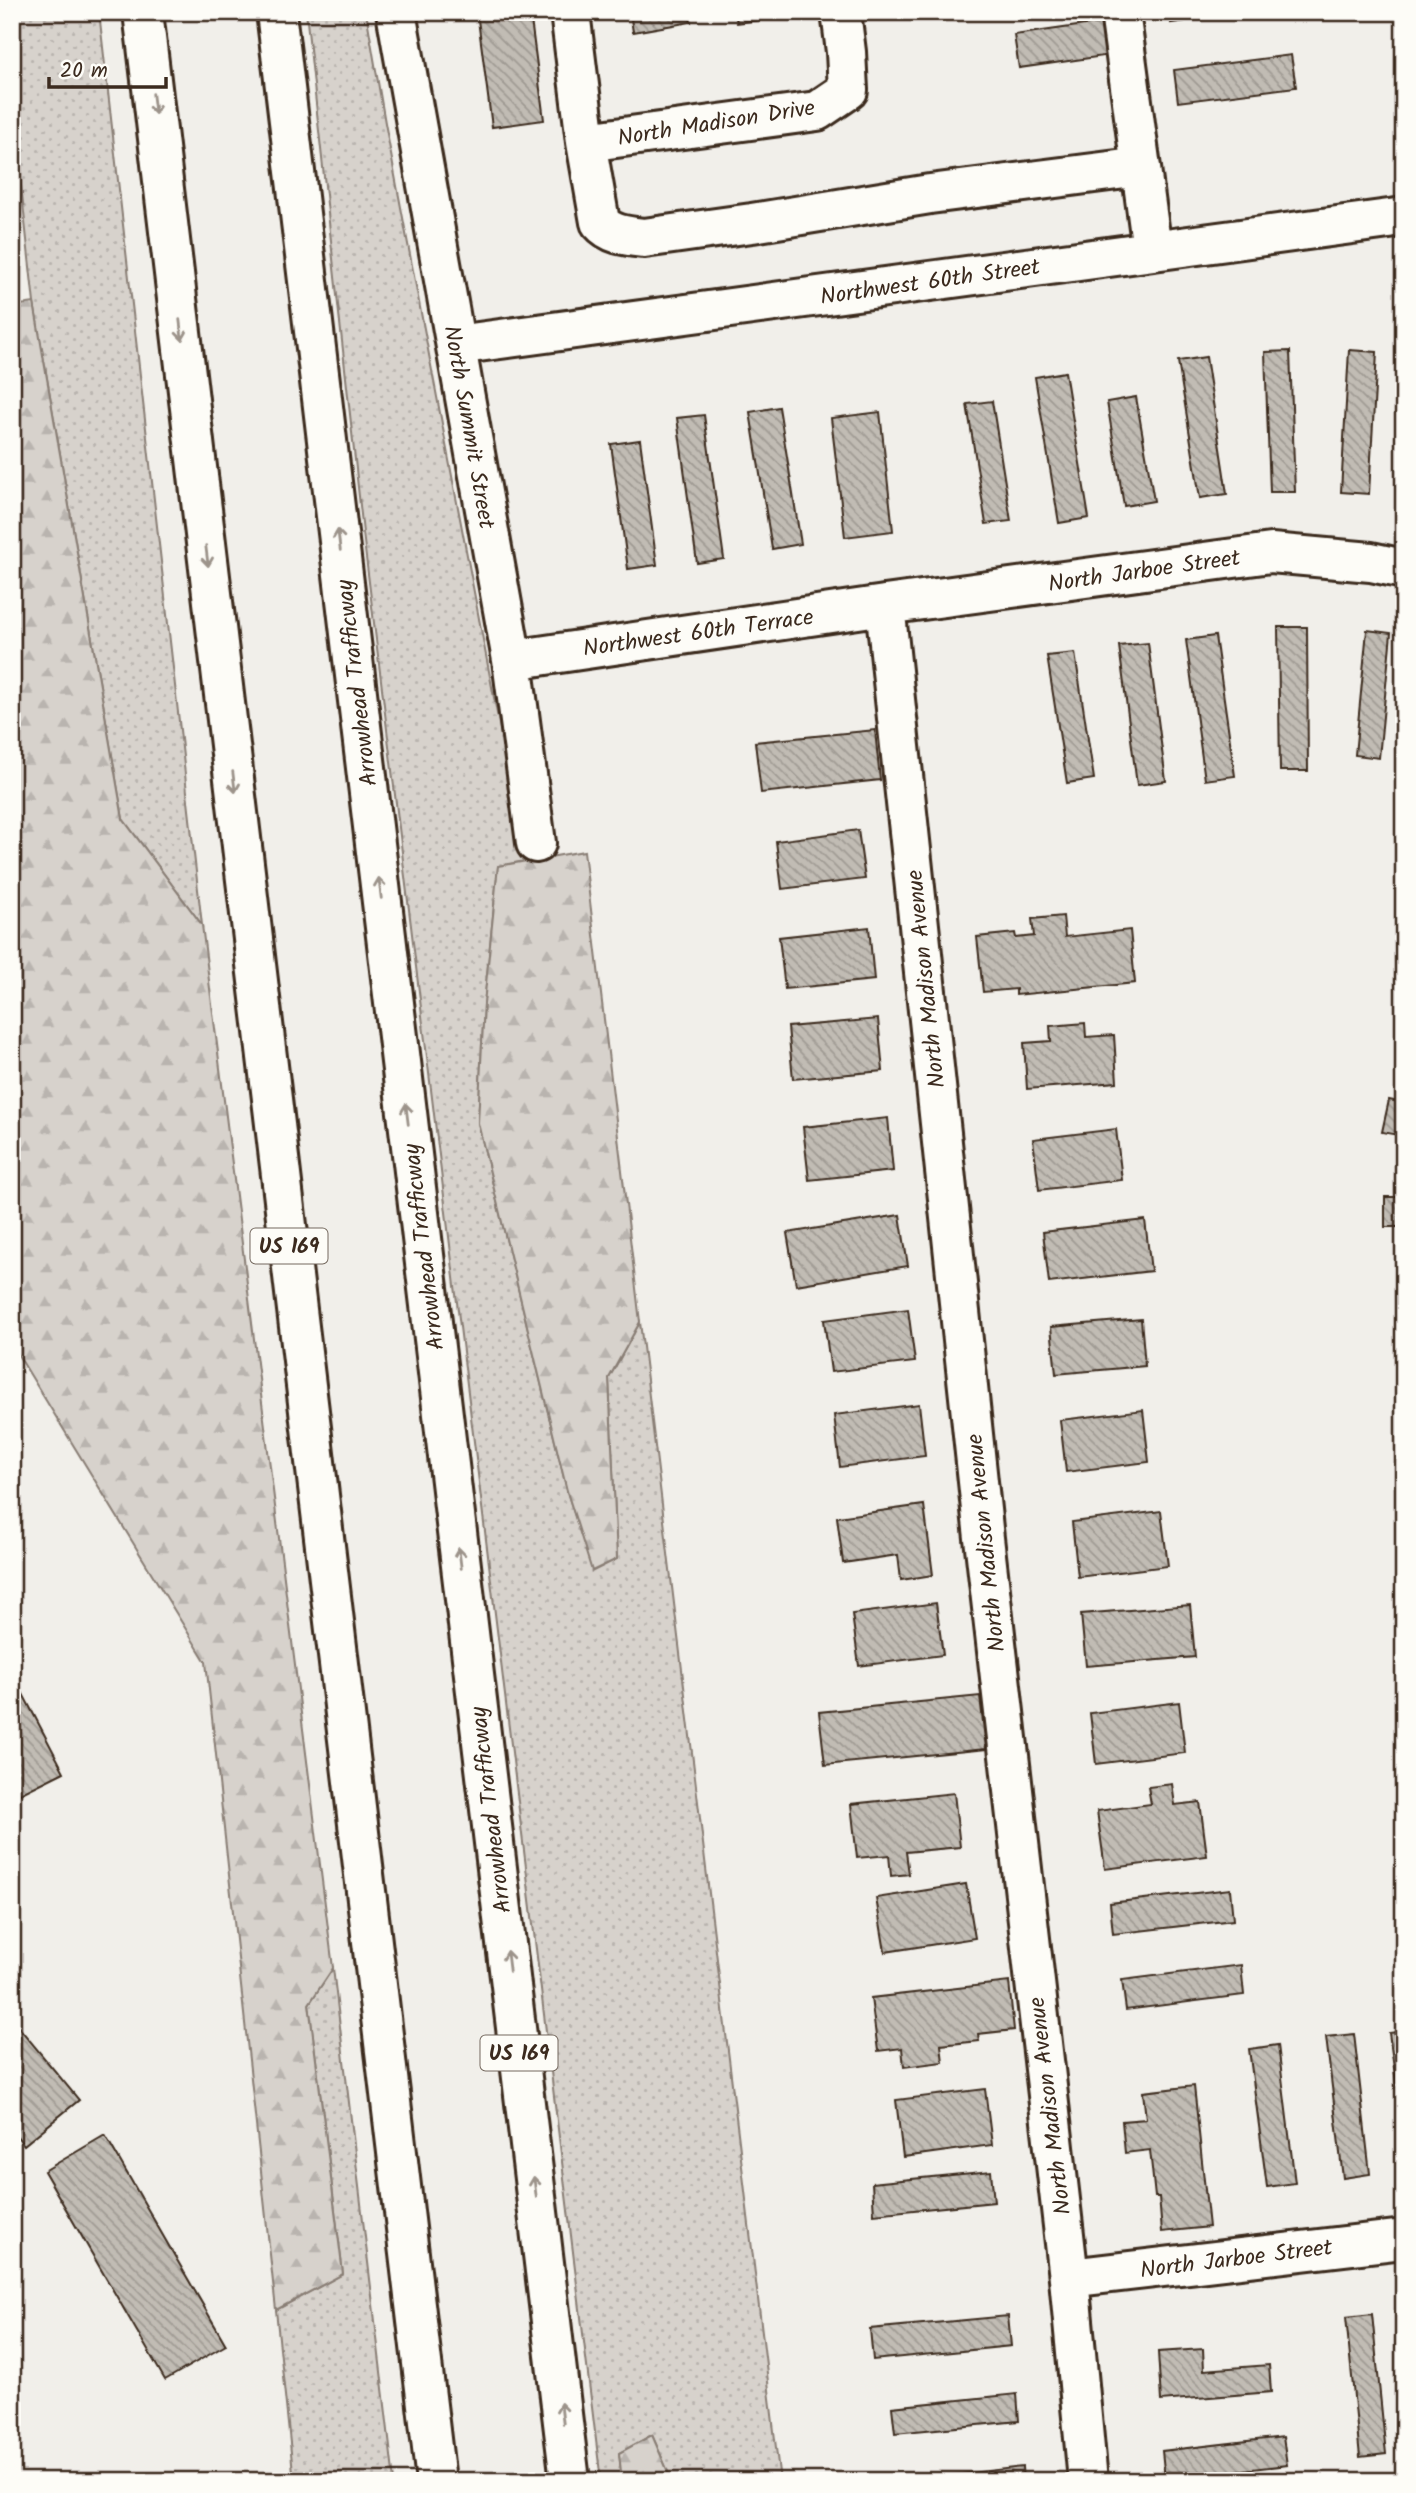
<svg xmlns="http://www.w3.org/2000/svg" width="1416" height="2493" viewBox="0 0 1416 2493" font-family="Kalam,sans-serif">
  <defs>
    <pattern id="grass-dots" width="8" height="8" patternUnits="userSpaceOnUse" patternTransform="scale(1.75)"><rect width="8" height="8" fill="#d7d2cc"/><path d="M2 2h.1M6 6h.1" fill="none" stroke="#b9b4af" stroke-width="1.8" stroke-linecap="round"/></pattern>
    <pattern id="forest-firs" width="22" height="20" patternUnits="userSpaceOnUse" patternTransform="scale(1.75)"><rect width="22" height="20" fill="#d7d2cc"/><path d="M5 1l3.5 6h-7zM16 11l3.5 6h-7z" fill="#b9b4af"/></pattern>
    <pattern id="building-back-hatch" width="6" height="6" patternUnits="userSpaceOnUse" patternTransform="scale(1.75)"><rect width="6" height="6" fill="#c1bcb4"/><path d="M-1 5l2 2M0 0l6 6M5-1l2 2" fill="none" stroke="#9e9992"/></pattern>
  </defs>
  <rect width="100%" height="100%" fill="#f1efea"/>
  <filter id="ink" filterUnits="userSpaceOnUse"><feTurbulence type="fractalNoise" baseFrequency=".0143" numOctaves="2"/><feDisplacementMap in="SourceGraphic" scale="14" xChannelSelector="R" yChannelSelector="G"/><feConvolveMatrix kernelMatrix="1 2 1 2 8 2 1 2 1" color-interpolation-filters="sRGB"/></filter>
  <g filter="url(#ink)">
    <path fill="url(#grass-dots)" stroke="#897e75" stroke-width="2" d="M 12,12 L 99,12 L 202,925 L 123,819 L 34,303 L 12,104 Z
      M 306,12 L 366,12 L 385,123 L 525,861 L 498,866 L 484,1004 L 478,1123 L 568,1495 L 593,1571 L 617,1559 L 609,1378 L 640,1322 L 780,2481 L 672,2481 L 652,2435 L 619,2453 L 622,2481 L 601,2481 L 363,533 Z
      M 333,1968 L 394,2481 L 294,2481 L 276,2310 L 343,2274 L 309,2004 Z"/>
    <path fill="url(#forest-firs)" stroke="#897e75" stroke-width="2" d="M 34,303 L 123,819 L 202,925 L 333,1968 L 309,2004 L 343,2274 L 276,2310 L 206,1662 L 12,1345 L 12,306 Z
      M 584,851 L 640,1322 L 609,1378 L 617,1559 L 592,1571 L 568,1495 L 478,1123 L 484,1004 L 498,866 Z
      M 652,2435 L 672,2481 L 622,2481 L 619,2453 Z"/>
    <path fill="url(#building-back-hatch)" stroke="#3b2a1e" stroke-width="2" d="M 477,12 L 530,12 L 544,120 L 492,127 Z
      M 630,12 L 689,12 L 691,22 L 633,32 Z
      M 735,12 L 791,12 L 792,16 L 737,23 Z
      M 1169,12 L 1248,12 L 1171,23 Z
      M 1106,22 L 1111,55 L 1019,68 L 1014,35 Z
      M 1291,55 L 1296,87 L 1178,102 L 1174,70 Z
      M 1349,350 L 1377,352 L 1369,494 L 1341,492 Z
      M 1290,351 L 1295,492 L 1270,492 L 1265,352 Z
      M 1206,357 L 1227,494 L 1200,498 L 1178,361 Z
      M 1065,372 L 1089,518 L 1059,523 L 1035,377 Z
      M 1136,397 L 1154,501 L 1124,506 L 1107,402 Z
      M 992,401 L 1011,521 L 986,524 L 967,404 Z
      M 779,407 L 801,544 L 772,549 L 750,412 Z
      M 880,412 L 893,531 L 845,537 L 831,418 Z
      M 704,415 L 724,559 L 697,563 L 677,418 Z
      M 640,440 L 657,565 L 628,569 L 611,444 Z
      M 1278,627 L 1307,627 L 1308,771 L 1280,771 Z
      M 1367,630 L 1391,633 L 1379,758 L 1355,755 Z
      M 1215,636 L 1235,776 L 1205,780 L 1186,640 Z
      M 1148,643 L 1166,781 L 1137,785 L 1119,646 Z
      M 1075,653 L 1094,779 L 1067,783 L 1047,656 Z
      M 875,730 L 880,780 L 761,793 L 755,742 Z
      M 858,830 L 865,879 L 782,889 L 776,841 Z
      M 1063,916 L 1065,937 L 1130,930 L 1135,983 L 1016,995 L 1016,989 L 983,992 L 977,937 L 1015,933 L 1016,938 L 1034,936 L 1032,919 Z
      M 869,927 L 874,980 L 785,989 L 779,937 Z
      M 878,1019 L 883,1071 L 793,1079 L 788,1027 Z
      M 1085,1023 L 1086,1037 L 1114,1035 L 1117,1082 L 1027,1089 L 1024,1043 L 1051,1041 L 1050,1026 Z
      M 1389,1100 L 1404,1103 L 1404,1136 L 1382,1132 Z
      M 888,1118 L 893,1171 L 809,1180 L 803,1127 Z
      M 1116,1129 L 1122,1180 L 1039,1190 L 1033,1139 Z
      M 1385,1197 L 1404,1197 L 1404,1227 L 1385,1227 Z
      M 900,1215 L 908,1266 L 796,1285 L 787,1233 Z
      M 1145,1220 L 1151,1271 L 1049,1283 L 1043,1232 Z
      M 908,1309 L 915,1362 L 831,1372 L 824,1320 Z
      M 1141,1319 L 1145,1366 L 1056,1374 L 1051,1327 Z
      M 919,1404 L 925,1456 L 840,1467 L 834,1415 Z
      M 1143,1410 L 1149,1462 L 1066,1472 L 1060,1420 Z
      M 924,1505 L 933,1575 L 901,1580 L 898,1555 L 843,1563 L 837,1517 Z
      M 1161,1511 L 1168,1566 L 1078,1577 L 1072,1522 Z
      M 936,1603 L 943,1655 L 859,1666 L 852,1614 Z
      M 1190,1605 L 1195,1657 L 1086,1666 L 1081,1614 Z
      M 12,1673 L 64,1772 L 12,1798 Z
      M 980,1696 L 986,1749 L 825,1765 L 819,1712 Z
      M 1179,1702 L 1185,1753 L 1096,1764 L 1090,1713 Z
      M 1172,1784 L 1175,1805 L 1200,1802 L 1207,1856 L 1105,1869 L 1097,1811 L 1151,1804 L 1148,1787 Z
      M 954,1793 L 960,1847 L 906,1852 L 909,1874 L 891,1876 L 889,1855 L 857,1858 L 851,1804 Z
      M 966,1884 L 975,1938 L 885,1952 L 876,1898 Z
      M 1230,1889 L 1233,1920 L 1113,1934 L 1110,1903 Z
      M 1241,1965 L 1244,1995 L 1126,2010 L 1122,1980 Z
      M 1009,1982 L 1014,2030 L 978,2034 L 979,2041 L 941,2045 L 943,2062 L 904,2067 L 902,2048 L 878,2051 L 871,1998 Z
      M 12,2019 L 79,2100 L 24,2145 L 12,2130 Z
      M 1404,2031 L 1404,2138 L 1389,2033 Z
      M 1354,2034 L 1370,2174 L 1343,2178 L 1326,2037 Z
      M 1278,2045 L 1295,2183 L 1267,2187 L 1249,2049 Z
      M 1194,2086 L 1209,2227 L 1162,2232 L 1159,2197 L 1155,2197 L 1150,2150 L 1125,2153 L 1122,2121 L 1146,2119 L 1143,2092 Z
      M 985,2089 L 992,2145 L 903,2157 L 896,2100 Z
      M 105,2135 L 226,2345 L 165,2380 L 44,2171 Z
      M 991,2171 L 994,2202 L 874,2214 L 872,2183 Z
      M 1372,2314 L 1386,2454 L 1360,2457 L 1346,2317 Z
      M 1008,2316 L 1011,2346 L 873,2360 L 870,2329 Z
      M 1203,2349 L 1204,2370 L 1269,2365 L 1271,2392 L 1161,2401 L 1158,2352 Z
      M 1017,2394 L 1019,2421 L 895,2433 L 892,2407 Z
      M 1283,2437 L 1287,2465 L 1165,2479 L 1162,2451 Z
      M 1022,2467 L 1023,2481 L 900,2481 Z"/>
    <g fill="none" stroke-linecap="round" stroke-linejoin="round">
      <g stroke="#3b2a1e" stroke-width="44">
        <path id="minor" d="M 396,12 L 512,660 L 536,843
          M 570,12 L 586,142 L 600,222 C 611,235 627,236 644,238 L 752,223 L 930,194 L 1141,167
          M 1120,12 L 1152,250
          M 586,142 L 817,111 L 848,90 L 846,52 L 841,12
          M 456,345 L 1404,217
          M 885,605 L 984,1538 L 1069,2278 L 1088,2481
          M 512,660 L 885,605 L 1271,553 L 1371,562 L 1404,569
          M 1069,2278 L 1404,2239"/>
      </g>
      <g stroke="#3b2a1e" stroke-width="44">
        <path id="highway" d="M 143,12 L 436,2481
          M 276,12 L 570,2481"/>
      </g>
      <use href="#minor" stroke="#fdfcf7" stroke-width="38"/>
      <use href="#highway" stroke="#fdfcf7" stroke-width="38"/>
    </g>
    <defs><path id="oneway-shaft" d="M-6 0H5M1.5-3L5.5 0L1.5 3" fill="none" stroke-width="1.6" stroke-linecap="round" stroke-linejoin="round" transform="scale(1.75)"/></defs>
    <g stroke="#9c938a">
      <use href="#oneway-shaft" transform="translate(154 104) rotate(83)"/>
      <use href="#oneway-shaft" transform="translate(181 330) rotate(83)"/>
      <use href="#oneway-shaft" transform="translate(339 540) rotate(-97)"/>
      <use href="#oneway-shaft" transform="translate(207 556) rotate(83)"/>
      <use href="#oneway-shaft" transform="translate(234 782) rotate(83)"/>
      <use href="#oneway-shaft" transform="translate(380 888) rotate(-97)"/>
      <use href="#oneway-shaft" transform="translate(407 1114) rotate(-97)"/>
      <use href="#oneway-shaft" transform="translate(460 1558) rotate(-97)"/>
      <use href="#oneway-shaft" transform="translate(508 1961) rotate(-97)"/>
      <use href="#oneway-shaft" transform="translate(535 2187) rotate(-97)"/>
      <use href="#oneway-shaft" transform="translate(562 2413) rotate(-97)"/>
    </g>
  </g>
  <g text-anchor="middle" stroke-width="7" stroke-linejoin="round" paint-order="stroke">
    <g fill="#fdfcf7" stroke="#75695f" stroke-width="2">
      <rect x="250.5" y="1228.5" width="77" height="35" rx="5"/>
      <rect x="480.5" y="2035.5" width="77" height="35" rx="5"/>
    </g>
    <g font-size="21" font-weight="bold" fill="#3b2a1e">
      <text x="289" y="1253">US 169</text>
      <text x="519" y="2060">US 169</text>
    </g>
    <g font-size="23" fill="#3b2a1e" stroke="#fdfcf7">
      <text transform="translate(716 122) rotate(-9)" y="8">North Madison Drive</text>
      <text transform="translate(930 281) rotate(-8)" y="8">Northwest 60th Street</text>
      <text transform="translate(470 427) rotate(80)" y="8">North Summit Street</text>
      <text transform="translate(1144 570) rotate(-8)" y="8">North Jarboe Street</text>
      <text transform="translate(698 632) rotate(-8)" y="8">Northwest 60th Terrace</text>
      <text transform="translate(356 683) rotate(-97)" y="8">Arrowhead Trafficway</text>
      <text transform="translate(925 979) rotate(-96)" y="8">North Madison Avenue</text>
      <text transform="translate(423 1247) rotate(-97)" y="8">Arrowhead Trafficway</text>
      <text transform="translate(985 1543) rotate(-96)" y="8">North Madison Avenue</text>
      <text transform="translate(490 1810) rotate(-97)" y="8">Arrowhead Trafficway</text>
      <text transform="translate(1049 2106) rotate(-97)" y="8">North Madison Avenue</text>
      <text transform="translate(1236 2258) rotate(-7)" y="8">North Jarboe Street</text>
    </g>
  </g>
  <rect width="1416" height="2493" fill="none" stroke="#fdfcf7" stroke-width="42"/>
  <rect x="21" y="21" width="1374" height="2451" fill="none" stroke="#3b2a1e" stroke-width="2.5" filter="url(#ink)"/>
  <path d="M49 77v10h117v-10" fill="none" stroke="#3b2a1e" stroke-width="3.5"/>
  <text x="60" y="77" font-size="21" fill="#3b2a1e" stroke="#fdfcf7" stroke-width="5" paint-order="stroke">20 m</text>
</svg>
